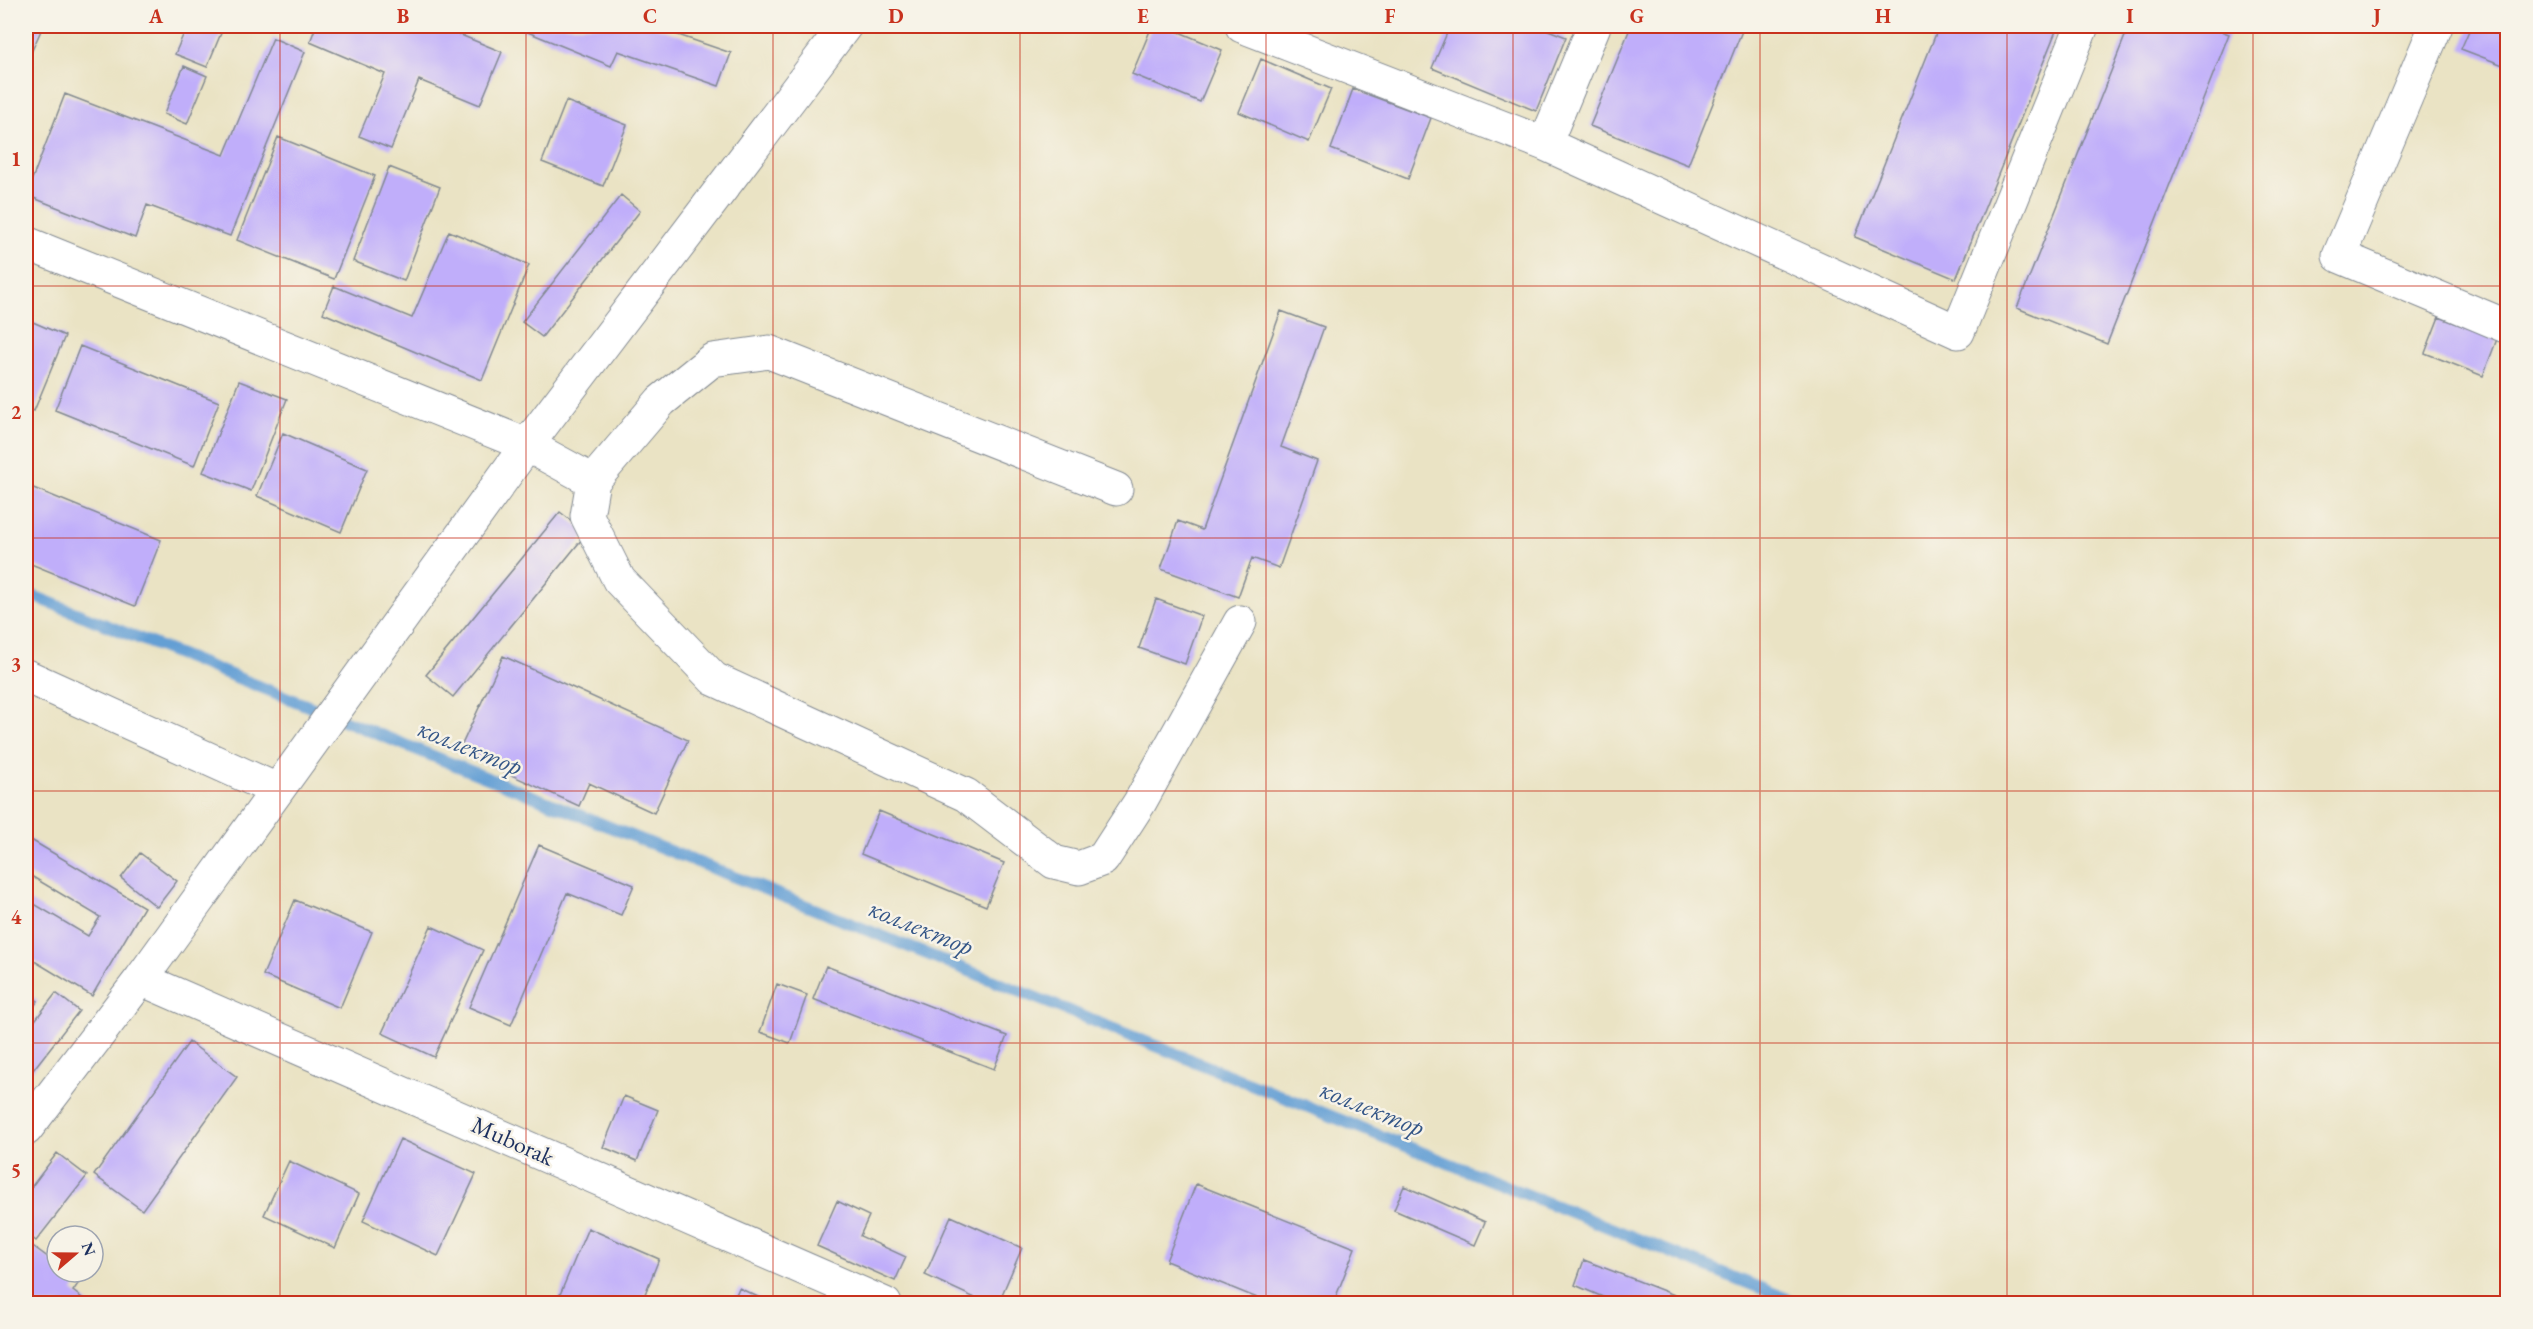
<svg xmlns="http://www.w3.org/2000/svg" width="2533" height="1329" viewBox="0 0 2533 1329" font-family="'EB Garamond',serif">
  <rect width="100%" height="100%" fill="#f7f3e8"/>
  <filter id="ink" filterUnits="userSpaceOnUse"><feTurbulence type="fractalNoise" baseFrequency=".0167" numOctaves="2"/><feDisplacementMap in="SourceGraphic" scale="12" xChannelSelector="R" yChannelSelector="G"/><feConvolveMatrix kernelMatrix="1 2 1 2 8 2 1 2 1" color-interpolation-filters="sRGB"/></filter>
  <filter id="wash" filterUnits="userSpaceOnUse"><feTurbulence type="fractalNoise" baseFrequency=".008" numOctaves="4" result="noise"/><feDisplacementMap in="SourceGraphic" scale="24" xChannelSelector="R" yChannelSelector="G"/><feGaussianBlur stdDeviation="1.35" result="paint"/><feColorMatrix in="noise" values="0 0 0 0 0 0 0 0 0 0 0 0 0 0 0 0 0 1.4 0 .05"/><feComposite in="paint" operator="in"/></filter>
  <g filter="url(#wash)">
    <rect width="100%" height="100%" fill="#eae3c4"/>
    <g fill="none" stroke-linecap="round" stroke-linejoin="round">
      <path stroke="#639fd4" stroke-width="12" d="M 26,593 L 1800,1304"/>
    </g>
    <g id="blocks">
      <path fill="#c0aefa" d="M 26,26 L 43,26 L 29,57 L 26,56 Z
        M 187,26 L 224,26 L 207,67 L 175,54 Z
        M 316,26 L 439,26 L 502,52 L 480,105 L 419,80 L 391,149 L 359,136 L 385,74 L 310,42 Z
        M 513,26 L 652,26 L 731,53 L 719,86 L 618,51 L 611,66 Z
        M 1152,26 L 1165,26 L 1222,50 L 1200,102 L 1132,74 Z
        M 1450,26 L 1538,26 L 1566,37 L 1536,111 L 1432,68 Z
        M 1631,26 L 1744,26 L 1688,165 L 1590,126 Z
        M 1939,26 L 2058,26 L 1956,279 L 1855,237 Z
        M 2129,26 L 2207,26 L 2229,34 L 2107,344 L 2017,308 Z
        M 2471,26 L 2508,26 L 2508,67 L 2461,49 Z
        M 273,38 L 305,52 L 230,236 L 147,205 L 135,238 L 26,195 L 65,94 L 224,155 Z
        M 1261,59 L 1331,89 L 1309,142 L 1239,112 Z
        M 184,66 L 207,76 L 187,124 L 164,114 Z
        M 1353,89 L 1431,118 L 1408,179 L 1331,149 Z
        M 566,101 L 627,125 L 603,186 L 542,162 Z
        M 278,137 L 375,176 L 334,279 L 237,240 Z
        M 389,167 L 440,187 L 404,281 L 353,261 Z
        M 621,195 L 640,211 L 542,337 L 522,322 Z
        M 449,231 L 529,265 L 482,380 L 323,313 L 334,286 L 412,318 Z
        M 1281,311 L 1324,327 L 1281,447 L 1317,461 L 1279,568 L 1252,558 L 1238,597 L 1161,569 L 1178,521 L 1202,530 Z
        M 2439,317 L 2497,339 L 2483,376 L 2425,353 Z
        M 26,319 L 65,336 L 34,411 L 26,408 Z
        M 80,346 L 219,402 L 194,466 L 55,410 Z
        M 239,381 L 287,399 L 251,491 L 203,472 Z
        M 283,433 L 367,469 L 341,532 L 257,496 Z
        M 26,485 L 161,540 L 135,606 L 26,562 Z
        M 560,512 L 587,533 L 453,697 L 426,675 Z
        M 1156,599 L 1202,616 L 1185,664 L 1139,648 Z
        M 503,656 L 688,740 L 654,813 L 589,783 L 579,806 L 459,751 Z
        M 879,811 L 1004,863 L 986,906 L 861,854 Z
        M 26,837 L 144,907 L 92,996 L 26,956 L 26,899 L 88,936 L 100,917 L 26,873 Z
        M 539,845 L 634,885 L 621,915 L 567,893 L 511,1025 L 469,1007 Z
        M 140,853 L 177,881 L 157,907 L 121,878 Z
        M 295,900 L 372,932 L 340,1008 L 263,975 Z
        M 431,926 L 483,950 L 434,1057 L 382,1033 Z
        M 826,966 L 1007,1036 L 994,1069 L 813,999 Z
        M 777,984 L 807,995 L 790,1043 L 760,1032 Z
        M 26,992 L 38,1001 L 26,1017 Z
        M 56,993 L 79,1011 L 26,1079 L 26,1032 Z
        M 189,1042 L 237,1077 L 142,1210 L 94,1175 Z
        M 624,1096 L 658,1110 L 637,1161 L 603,1147 Z
        M 400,1139 L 476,1174 L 438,1256 L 363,1221 Z
        M 57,1153 L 87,1176 L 36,1241 L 26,1233 L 26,1194 Z
        M 289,1161 L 359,1194 L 335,1248 L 264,1215 Z
        M 1196,1184 L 1355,1248 L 1333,1304 L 1272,1304 L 1166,1261 Z
        M 1404,1186 L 1485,1222 L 1475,1245 L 1394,1210 Z
        M 837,1201 L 869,1216 L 860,1236 L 906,1257 L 895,1281 L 817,1246 Z
        M 951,1216 L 1022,1248 L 998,1304 L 988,1304 L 925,1275 Z
        M 588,1228 L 659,1259 L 641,1304 L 556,1304 Z
        M 26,1241 L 57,1264 L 57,1272 L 68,1272 L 80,1281 L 73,1291 L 90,1304 L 26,1304 Z
        M 1584,1260 L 1677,1296 L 1674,1304 L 1619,1304 L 1575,1285 Z
        M 739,1288 L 773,1304 L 732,1304 Z"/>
    </g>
  </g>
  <g filter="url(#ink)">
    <use href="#blocks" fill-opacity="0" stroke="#828991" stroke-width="1.5"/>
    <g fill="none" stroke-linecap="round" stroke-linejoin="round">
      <g stroke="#828991" stroke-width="35">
        <path id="minor" d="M 1242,26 L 1545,144 L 1958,332 L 2082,26
          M 2436,26 L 2339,256 L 2508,327
          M 1545,144 L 1594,26
          M 26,243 L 527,445 L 593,481
          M 1116,489 L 769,352 L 712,360 L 661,401 L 593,481 L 587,516 L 619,580 L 714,679 L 966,795 L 1054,862 L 1079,868 L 1103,859 L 1140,802 L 1240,622
          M 26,676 L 277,790
          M 141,979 L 885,1304
          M 26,1129 L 141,979 L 527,445 L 845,26"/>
      </g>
      <use href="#minor" stroke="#fff" stroke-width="33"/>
    </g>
  </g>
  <path fill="none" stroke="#c8321e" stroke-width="1.5" stroke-opacity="0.55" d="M 280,26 L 280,1304M 526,26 L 526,1304M 773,26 L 773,1304M 1020,26 L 1020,1304M 1266,26 L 1266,1304M 1513,26 L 1513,1304M 1760,26 L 1760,1304M 2007,26 L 2007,1304M 2253,26 L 2253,1304M 26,286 L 2508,286M 26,538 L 2508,538M 26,791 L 2508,791M 26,1043 L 2508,1043"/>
  <g text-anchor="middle" stroke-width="5" stroke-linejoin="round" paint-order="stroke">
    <g font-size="24" fill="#1b2f5e" stroke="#f7f3e8">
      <text transform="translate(513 1141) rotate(24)" y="8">Muborak</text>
    </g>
    <g font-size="26" font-style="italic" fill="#345687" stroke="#f7f3e8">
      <text transform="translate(470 747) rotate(22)" y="9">коллектор</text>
      <text transform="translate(921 927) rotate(22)" y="9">коллектор</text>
      <text transform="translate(1372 1108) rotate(22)" y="9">коллектор</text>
    </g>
  </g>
  <rect width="2533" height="1329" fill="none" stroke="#f7f3e8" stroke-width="66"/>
  <g transform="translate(75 1254) rotate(70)"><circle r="28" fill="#f7f3e8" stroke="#9fa5b1" stroke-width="1.5"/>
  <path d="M0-4.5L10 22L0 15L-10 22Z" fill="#c8321e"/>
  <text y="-9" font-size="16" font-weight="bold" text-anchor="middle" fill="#1b2f5e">N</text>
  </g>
  <rect x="33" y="33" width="2467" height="1263" fill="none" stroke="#c8321e" stroke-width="2"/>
  <g font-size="20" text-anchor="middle" font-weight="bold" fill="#c8321e">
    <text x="156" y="23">A</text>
    <text x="403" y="23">B</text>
    <text x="650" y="23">C</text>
    <text x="896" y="23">D</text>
    <text x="1143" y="23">E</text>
    <text x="1390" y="23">F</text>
    <text x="1637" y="23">G</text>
    <text x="1883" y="23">H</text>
    <text x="2130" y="23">I</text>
    <text x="2377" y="23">J</text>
    <text x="16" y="166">1</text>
    <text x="16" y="419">2</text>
    <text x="16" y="671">3</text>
    <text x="16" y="924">4</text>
    <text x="16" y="1177">5</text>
  </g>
</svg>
